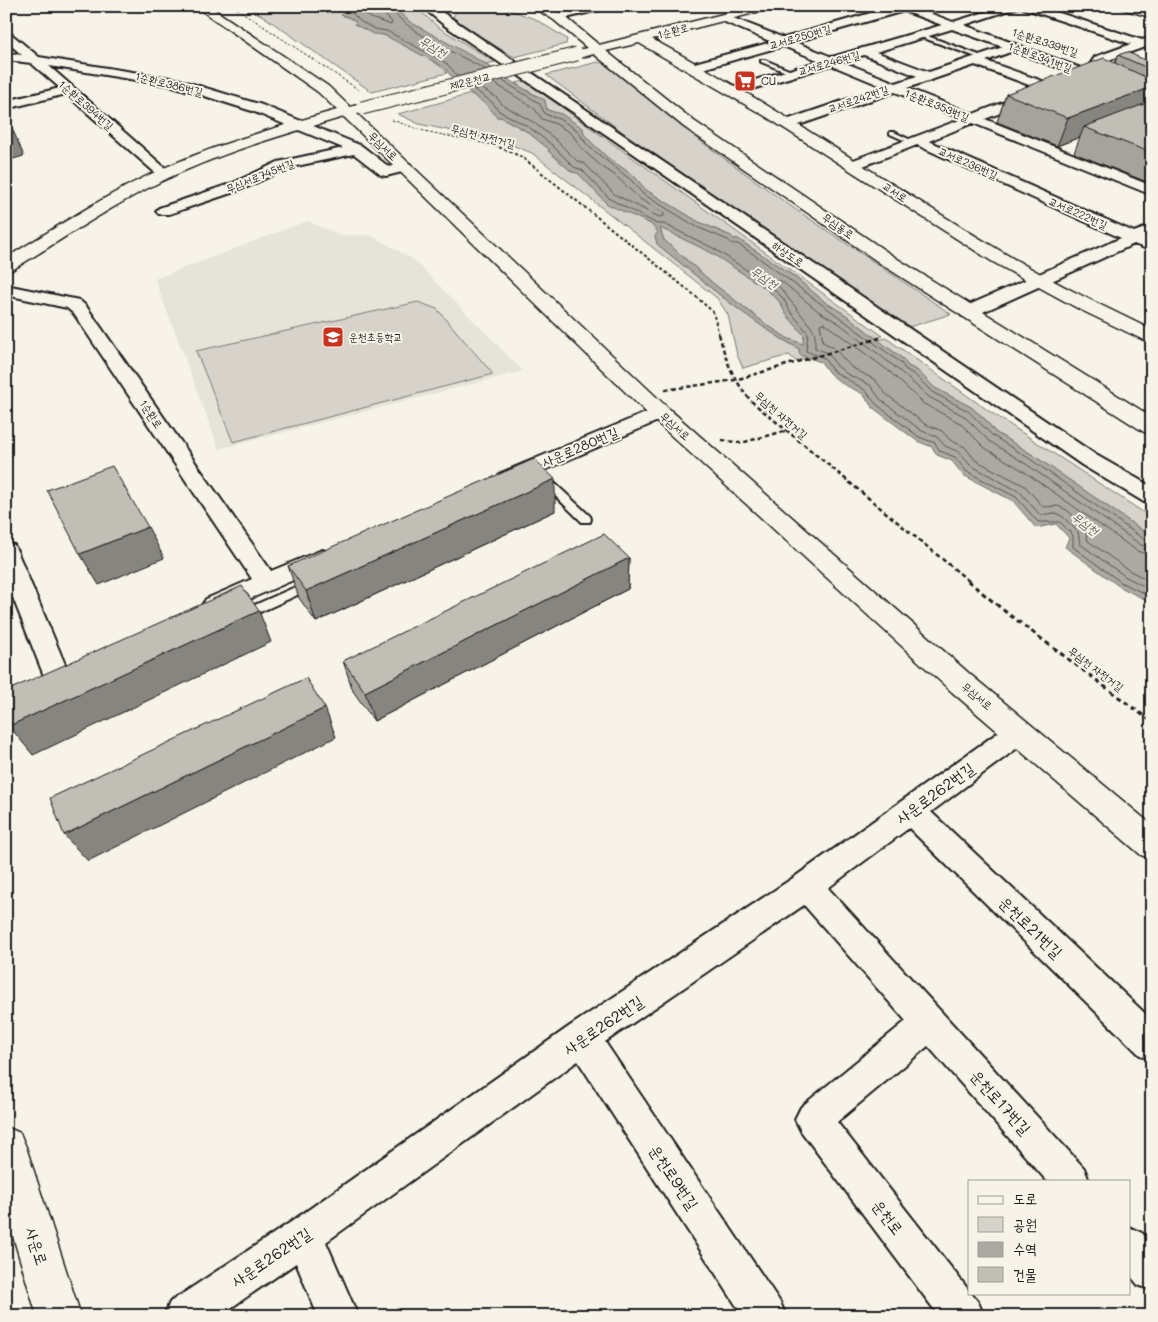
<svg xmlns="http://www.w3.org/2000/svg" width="1158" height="1322" viewBox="0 0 1158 1322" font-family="Mali,'Poor Story',sans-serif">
  <rect width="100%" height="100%" fill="#f7f3e8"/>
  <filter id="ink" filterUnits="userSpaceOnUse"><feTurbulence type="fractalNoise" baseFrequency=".02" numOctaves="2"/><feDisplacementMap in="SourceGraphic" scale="10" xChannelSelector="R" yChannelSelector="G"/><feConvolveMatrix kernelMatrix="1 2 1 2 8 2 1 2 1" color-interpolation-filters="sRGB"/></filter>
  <g filter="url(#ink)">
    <path fill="#e6e3d9" d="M 307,221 L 341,235 L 371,235 L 414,260 L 523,371 L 219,449 L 155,279 Z"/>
    <path fill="#d7d3cb" stroke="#7a7874" d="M 245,6 L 337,7 L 344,12 L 341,15 C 353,18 361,27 372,33 C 375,34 379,34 383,35 C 396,39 441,63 447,73 L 372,92 L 263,16 Z
      M 389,6 L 415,6 L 438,27 L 495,62 L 486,64 L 464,53 L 410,22 L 395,9 Z
      M 464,6 L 498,6 L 507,9 L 535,19 L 567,39 L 566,44 L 514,57 L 457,23 L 453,17 L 457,10 Z
      M 598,62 L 605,64 L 637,88 L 699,140 L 792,207 L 951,314 L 906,328 L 628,136 L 546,75 Z
      M 525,81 L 883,336 L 875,338 L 846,315 L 825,302 L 795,277 L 738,239 L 734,239 L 731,236 L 699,222 L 646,190 L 634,176 L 608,158 L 592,143 L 584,134 L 582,128 L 561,114 L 547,110 L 544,100 L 515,83 Z
      M 471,94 L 489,106 L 497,117 L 501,117 L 526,131 L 551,150 L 549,151 L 552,154 L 572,172 L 578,173 L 607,203 L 651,224 L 658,232 L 657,244 C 703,281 747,320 799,349 L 800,355 L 808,357 L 796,361 L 789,355 L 743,368 L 737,355 L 728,315 L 717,298 L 532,153 L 504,142 L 419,124 L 398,114 Z
      M 659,227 L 710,252 L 765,288 L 779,301 L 786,314 L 804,335 L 803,345 L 787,338 L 767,325 L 714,284 L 664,240 Z
      M 418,302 L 437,309 L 493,374 L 233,442 L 196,351 Z
      M 886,338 L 989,411 L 1152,518 L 1152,537 L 1033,455 L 995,432 L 985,419 L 971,407 L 935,388 L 918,371 L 908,366 L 903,359 L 878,340 Z"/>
    <path fill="#aca9a2" stroke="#72716c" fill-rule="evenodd" d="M 336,6 L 389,6 L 395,9 L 410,22 L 486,64 L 521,88 L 545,100 L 547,110 L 561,114 L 583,128 L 584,134 L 592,143 L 608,158 L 634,176 L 646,190 L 699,222 L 731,236 L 734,239 L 738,239 L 795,277 L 825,302 L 846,315 L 903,359 L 908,366 L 918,371 L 935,388 L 971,407 L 985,419 L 995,432 L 1033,455 L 1152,537 L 1152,603 L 1120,587 L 1065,547 L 1069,538 L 1056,524 L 1036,528 L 1013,501 L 963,475 L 952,461 L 937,455 L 932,447 L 917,441 L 872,407 L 863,394 L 841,383 L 829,373 L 821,362 L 800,355 L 799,349 C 747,320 703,281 657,244 L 655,236 L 658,232 L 651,224 L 607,204 L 578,173 L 572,172 L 548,151 L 550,150 L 526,131 L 501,117 L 497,117 C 483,97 457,88 444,67 L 384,35 L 373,34 L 354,24 L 356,22 L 349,17 L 341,15 L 344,12 ZM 660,228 L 710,252 L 765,288 L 779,301 L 786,314 L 804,335 L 803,344 L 787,338 L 767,325 L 714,284 L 664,240 Z"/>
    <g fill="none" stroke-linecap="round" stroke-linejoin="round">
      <path stroke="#565452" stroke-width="1" d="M 345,6 L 361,22 L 375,29 L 387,31 L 446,63 L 458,76
        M 353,6 L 371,18 L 391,25 L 392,22 L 384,14 L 383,6
        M 389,6 C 404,31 459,55 485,69
        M 503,81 L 539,103 L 545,114 L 559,119 L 577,130 L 588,146 L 631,180 L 643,194 L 697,227 L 728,240 L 732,244 L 738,244 L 759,258 L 900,362 L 905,369 L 915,375 L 932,392 L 968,411 L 993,436 L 1030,459 L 1145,540 L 1152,542
        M 479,87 L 496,97 L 503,105 L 533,122 L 556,140 L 577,161 L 585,164 L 614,194 L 659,217 L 664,216 L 664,213 L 640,199 L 616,176 L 601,166 L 583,150 L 572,134 L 556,124 L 542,119 L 534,108 L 494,83
        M 472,88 L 492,102 L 499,111 L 529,127 L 552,145 L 574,167 L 582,170 L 610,199 L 657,224 L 664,224 L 713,248 L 768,284 L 783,298 L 790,311 L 808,333 L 806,351 L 824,358 L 832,370 L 865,390 L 876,404 L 919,437 L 935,443 L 940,451 L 955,457 L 966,471 L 1016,497 L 1038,522 L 1060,522 L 1073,535 L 1073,547 L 1122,583 L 1152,597
        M 1152,548 L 1141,545 L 1026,464 L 989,441 L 964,416 L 929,397 L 895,367 L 840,324 L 818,311 L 780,280 L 777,281 L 777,284 L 812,328 L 815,334 L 815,348 L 828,353 L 837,366 L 847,374 L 870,385 L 880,399 L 922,431 L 937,437 L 945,446 L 959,452 L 970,465 L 1020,492 L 1040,515 L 1055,513 L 1062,516 L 1078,532 L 1080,544 L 1126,577 L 1152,590
        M 1152,556 L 1137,551 L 1022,470 L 985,448 L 960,423 L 924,404 L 890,372 L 824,323 L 820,324 L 823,342 L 834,348 L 851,367 L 875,380 L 886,394 L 925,424 L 942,431 L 950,440 L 965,447 L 975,460 L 1025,486 L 1043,507 L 1058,506 L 1067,510 L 1084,526 L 1088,541 L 1130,571 L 1152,582"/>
      <g stroke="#1c1c1c" stroke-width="4">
        <path id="lane" d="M 918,34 L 922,34 L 987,58 L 982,59 L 918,36 Z
          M 761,60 L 765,60 L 796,73 L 791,74 L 761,62 Z
          M 890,132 L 894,132 L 915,142 L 910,143 L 890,134 Z
          M 545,477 L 549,478 L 590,516 L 591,519 L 590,522 L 582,522 L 543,484 L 538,483 L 537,481 L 538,479 Z
          M 311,580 L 315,581 L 317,584 L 315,587 L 247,618 L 239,618 L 237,615 L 239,612 Z"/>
      </g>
      <g stroke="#1c1c1c" stroke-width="4">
        <path id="street" d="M 421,6 L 433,6 L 1096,455 L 1152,487 L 1152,504 L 1144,502 L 1082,465 L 614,140 L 444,25 Z
          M 589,6 L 608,6 L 607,8 L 558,20 L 553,17 L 554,15 Z
          M 895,6 L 911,6 L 953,22 L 1005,6 L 1038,6 L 1142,40 L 1152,37 L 1150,47 L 1142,48 L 1103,62 L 1096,74 L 1152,102 L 1152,111 L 1088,79 L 1075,84 L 1071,83 L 1069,80 L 1078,75 L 1013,51 L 986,61 L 1056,86 L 1058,89 L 1056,92 L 1048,92 L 975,65 L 907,88 L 973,114 L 1031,92 L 1039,92 L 1041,95 L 1039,98 L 985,119 L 1152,186 L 1152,195 L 973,123 L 929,141 L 1134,232 L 1145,228 L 1151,230 L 1152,235 L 1147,238 L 1152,240 L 1152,251 L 1134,244 L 974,316 L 968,317 L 962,316 L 959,312 L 962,308 L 1121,238 L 917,145 L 858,168 L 848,168 L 846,165 L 848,162 L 962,119 L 895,92 L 793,127 L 783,127 L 781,124 L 783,121 L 884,87 L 831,65 L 739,93 L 731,93 L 729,90 L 731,87 L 820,61 L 783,46 L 695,71 L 689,67 L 691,64 L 772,42 L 720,20 L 719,18 L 720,16 L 728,16 L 784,38 ZM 1022,6 L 1023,8 L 1131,44 L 1095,57 L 1086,70 L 964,25 ZM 904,11 L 942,25 L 832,57 L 795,42 ZM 952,29 L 1003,47 L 929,72 L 876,52 ZM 864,55 L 917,76 L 896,83 L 843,62 Z
          M 6,32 L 10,33 L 39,57 L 176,79 L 262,105 L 362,146 L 389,167 L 405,163 L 410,164 L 412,167 L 410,170 L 386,176 L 381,175 L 354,154 L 287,168 L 243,189 L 169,214 L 159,214 L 156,211 L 159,208 L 233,183 L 278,162 L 343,148 L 252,111 L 173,86 L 49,66 L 172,174 L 170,177 L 160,177 L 66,94 L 6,109 L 6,101 L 60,88 L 31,63 L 6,60 L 6,53 L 22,55 L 6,41 Z
          M 6,285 L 79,300 L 86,306 L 271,571 L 322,550 L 330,552 L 333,558 L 330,564 L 222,611 L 214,614 L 206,611 L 202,605 L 206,599 L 252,579 L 74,314 L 67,308 L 6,295 Z
          M 660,407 L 667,409 L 670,413 L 667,417 L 515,483 L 508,485 L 501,483 L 498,478 L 501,473 Z
          M 6,543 L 14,545 L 17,551 L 70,676 L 66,683 L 57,686 L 48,683 L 44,676 L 6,580 Z
          M 1019,721 L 1028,724 L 1032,732 L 1028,740 L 931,812 L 1152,1020 L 1152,1060 L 1140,1055 L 909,828 L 828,888 L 1084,1168 L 1089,1181 L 1047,1181 L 928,1046 L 837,1122 L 978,1302 L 984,1316 L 939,1316 L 801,1131 L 795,1119 L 801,1107 L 906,1021 L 804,905 L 605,1042 L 780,1302 L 786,1316 L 743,1316 L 578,1061 L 326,1242 L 358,1316 L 318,1316 L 296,1263 L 219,1316 L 164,1316 L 170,1302 L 291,1222 L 570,1026 L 796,876 L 1010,724 Z
          M 1129,1227 L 1142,1233 L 1152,1243 L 1152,1290 L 1138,1285 L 1129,1274 Z"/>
      </g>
      <g stroke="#1c1c1c" stroke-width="3">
        <path id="secondary" d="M 195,6 L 209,6 L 328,86 L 350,107 L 361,104 L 366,105 L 368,108 L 366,111 L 357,114 L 668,408 L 972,676 L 1152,825 L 1152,859 L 1141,855 L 952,692 L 652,418 L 344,117 C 282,135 219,153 160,182 C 109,207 61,240 12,270 L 6,271 L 6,258 C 54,229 100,198 151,174 C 210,146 274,128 337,110 L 318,92 Z
          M 531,6 L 546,6 L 562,14 L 599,45 L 755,6 L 776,6 L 774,8 L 652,39 C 773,104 886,183 1004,253 C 1052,282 1102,306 1152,330 L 1152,344 L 1079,309 L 993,262 L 765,116 L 639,43 L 606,51 L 694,121 L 896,258 L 1152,417 L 1152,434 L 1144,432 L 884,266 L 684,127 L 594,54 L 583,57 L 578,56 L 577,53 L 578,50 L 587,48 L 554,20 Z
          M 1119,6 L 1138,6 L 1152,10 L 1152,18 L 1121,8 Z
          M 6,1127 L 20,1133 L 26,1147 L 81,1316 L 37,1316 L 6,1213 Z"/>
      </g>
      <path stroke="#1c1c1c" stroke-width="1" stroke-dasharray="2.5 2" stroke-linecap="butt" d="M 233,6 L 359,90
        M 392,120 L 424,131 L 497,146"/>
      <path stroke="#1c1c1c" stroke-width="2" stroke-dasharray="3 2.5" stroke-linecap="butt" d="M 494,145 L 522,157 L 693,294 L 713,312 L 719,335"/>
      <path stroke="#1c1c1c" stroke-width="2.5" stroke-dasharray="4.5 3" stroke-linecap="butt" d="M 719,334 C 727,364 732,377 751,401 L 970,582
        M 665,390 L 735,380 L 880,338
        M 722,440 L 741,443 L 785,431"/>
      <path stroke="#1c1c1c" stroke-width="3" stroke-dasharray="5 4" stroke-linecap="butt" d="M 968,581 L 1007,613 L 1152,722"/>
      <use href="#lane" fill="#f7f3e8" fill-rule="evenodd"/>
      <use href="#street" fill="#f7f3e8" fill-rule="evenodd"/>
      <use href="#secondary" fill="#f7f3e8" fill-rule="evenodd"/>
      <g stroke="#1c1c1c" stroke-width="15" stroke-linecap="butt">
        <path id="secondary-bridge" d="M 362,108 L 577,54"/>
      </g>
      <use href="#secondary-bridge" stroke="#f7f3e8" stroke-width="13"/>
    </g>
    <path fill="#a5a39c" stroke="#1c1c1c" d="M 1118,55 L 1152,63 L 1152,184 L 1074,153 L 1080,137 L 1057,146 L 997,122 L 1006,94 L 1115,63 Z
      M 555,511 L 316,622 L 299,598 L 288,566 Z
      M 629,558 L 628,589 L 374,721 L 353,691 L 343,661 Z"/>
    <path fill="#86857f" stroke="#1c1c1c" d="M 1152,87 L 1152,104 L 1084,127 L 1080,137 L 1057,146 L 1068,118 Z
      M 12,128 L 24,156 L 6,161 L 6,129 Z
      M 555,479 L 555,511 L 316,622 L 306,591 Z
      M 148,527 L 164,558 L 99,585 L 80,554 Z
      M 629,558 L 628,589 L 374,721 L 365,692 Z
      M 259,611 L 271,642 L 33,755 L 9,726 Z
      M 325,708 L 336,737 L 88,861 L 64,835 Z"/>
    <path fill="#c0beb5" stroke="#1c1c1c" d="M 1127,52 L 1152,63 L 1152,70 L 1118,55 Z
      M 1104,58 L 1152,80 L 1152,87 L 1068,118 L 1006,94 Z
      M 1152,101 L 1152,153 L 1084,127 Z
      M 6,121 L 12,128 L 6,129 Z
      M 534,459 L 555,479 L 306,591 L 288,566 Z
      M 112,466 L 148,527 L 80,554 L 47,490 Z
      M 604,534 L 629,558 L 365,692 L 343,661 Z
      M 242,586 L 259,611 L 9,726 L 6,720 L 6,691 Z
      M 306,678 L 325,708 L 64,835 L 50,798 Z"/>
  </g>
  <defs>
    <g id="supermarket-square" transform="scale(1.125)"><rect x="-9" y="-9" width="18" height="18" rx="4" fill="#c8321e" stroke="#f7f3e8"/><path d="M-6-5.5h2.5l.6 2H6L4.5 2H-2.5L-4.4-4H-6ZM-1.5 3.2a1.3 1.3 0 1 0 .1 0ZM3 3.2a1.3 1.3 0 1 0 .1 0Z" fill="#fff"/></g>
    <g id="school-square" transform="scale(1.125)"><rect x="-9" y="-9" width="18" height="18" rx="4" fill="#c8321e" stroke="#f7f3e8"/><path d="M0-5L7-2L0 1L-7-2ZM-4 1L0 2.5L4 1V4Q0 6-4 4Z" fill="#fff"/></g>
  </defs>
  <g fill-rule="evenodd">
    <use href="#supermarket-square" x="745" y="81"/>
    <use href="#school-square" x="333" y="337"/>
  </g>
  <g text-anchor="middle" stroke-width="4" stroke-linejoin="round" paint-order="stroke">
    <g font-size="11" fill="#1c1c1c" stroke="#f7f3e8">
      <text transform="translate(673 31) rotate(-15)" y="4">1순환로</text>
      <text transform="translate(800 37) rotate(-16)" y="4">교서로250번길</text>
      <text transform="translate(1045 42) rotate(18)" y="4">1순환로339번길</text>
      <text transform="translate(1040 57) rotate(20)" y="4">1순환로341번길</text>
      <text transform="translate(829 63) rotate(-16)" y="4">교서로246번길</text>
      <text transform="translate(470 81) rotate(-14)" y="4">제2운천교</text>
      <text transform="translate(169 84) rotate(14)" y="4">1순환로386번길</text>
      <text transform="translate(858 99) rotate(-19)" y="4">교서로242번길</text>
      <text transform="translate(86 105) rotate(41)" y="4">1순환로394번길</text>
      <text transform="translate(937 105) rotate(22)" y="4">1순환로353번길</text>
      <text transform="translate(483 136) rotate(14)" y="4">무심천 자전거길</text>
      <text transform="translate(383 146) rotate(44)" y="4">무심서로</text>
      <text transform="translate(968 163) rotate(24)" y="4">교서로236번길</text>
      <text transform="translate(260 176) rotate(-22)" y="4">무심서로745번길</text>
      <text transform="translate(895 192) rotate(33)" y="4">교서로</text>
      <text transform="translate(1078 213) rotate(24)" y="4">교서로222번길</text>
      <text transform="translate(838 226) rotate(35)" y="4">무심동로</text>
      <text transform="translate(788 254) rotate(35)" y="4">하상도로</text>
      <text transform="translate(151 414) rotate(56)" y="4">1순환로</text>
      <text transform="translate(781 415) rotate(41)" y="4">무심천 자전거길</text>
      <text transform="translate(675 426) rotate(42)" y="4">무심서로</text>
      <text transform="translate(1096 669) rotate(37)" y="4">무심천 자전거길</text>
      <text transform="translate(977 696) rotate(40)" y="4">무심서로</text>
    </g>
    <g font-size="11" fill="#1c1c1c" stroke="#f7f3e8" text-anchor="start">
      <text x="761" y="85">CU</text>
      <text x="349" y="341">운천초등학교</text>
    </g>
    <g font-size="12" font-style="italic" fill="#565452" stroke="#f7f3e8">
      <text transform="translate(433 47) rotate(31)" y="4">무심천</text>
      <text transform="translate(764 278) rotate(35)" y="4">무심천</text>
      <text transform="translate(1085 524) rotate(37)" y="4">무심천</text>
    </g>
    <g font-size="14" fill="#1c1c1c" stroke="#f7f3e8">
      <text transform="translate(580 447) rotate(-23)" y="5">사운로280번길</text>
    </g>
    <g font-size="16" fill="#1c1c1c" stroke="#f7f3e8">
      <text transform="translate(935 793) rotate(-36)" y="6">사운로262번길</text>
      <text transform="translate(1031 927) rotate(44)" y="6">운천로21번길</text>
      <text transform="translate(603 1025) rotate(-34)" y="6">사운로262번길</text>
      <text transform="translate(1001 1102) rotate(48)" y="6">운천로17번길</text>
      <text transform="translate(674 1177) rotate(56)" y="6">운천로9번길</text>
      <text transform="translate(888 1217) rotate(52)" y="6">운천로</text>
      <text transform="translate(37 1246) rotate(72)" y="6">사운로</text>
      <text transform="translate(271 1257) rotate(-34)" y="6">사운로262번길</text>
    </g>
  </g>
  <rect width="1158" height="1322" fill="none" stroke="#f7f3e8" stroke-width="25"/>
  <rect x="12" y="12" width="1133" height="1297" fill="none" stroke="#1c1c1c" stroke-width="2" filter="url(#ink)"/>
  <rect x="968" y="1180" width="162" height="115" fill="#f7f3e8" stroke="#9f9d96"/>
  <rect x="978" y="1196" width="25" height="8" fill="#f7f3e8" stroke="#9f9d96"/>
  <text x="1013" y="1204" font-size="15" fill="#1c1c1c">도로</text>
  <rect x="978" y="1217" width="25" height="15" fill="#d7d3cb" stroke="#9f9d96"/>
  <text x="1013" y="1230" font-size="15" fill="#1c1c1c">공원</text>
  <rect x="978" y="1242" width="25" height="15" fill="#aca9a2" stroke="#9f9d96"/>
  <text x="1013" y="1254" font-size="15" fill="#1c1c1c">수역</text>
  <rect x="978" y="1267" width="25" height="15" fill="#c0beb5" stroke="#9f9d96"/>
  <text x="1013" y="1280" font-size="15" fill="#1c1c1c">건물</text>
</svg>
